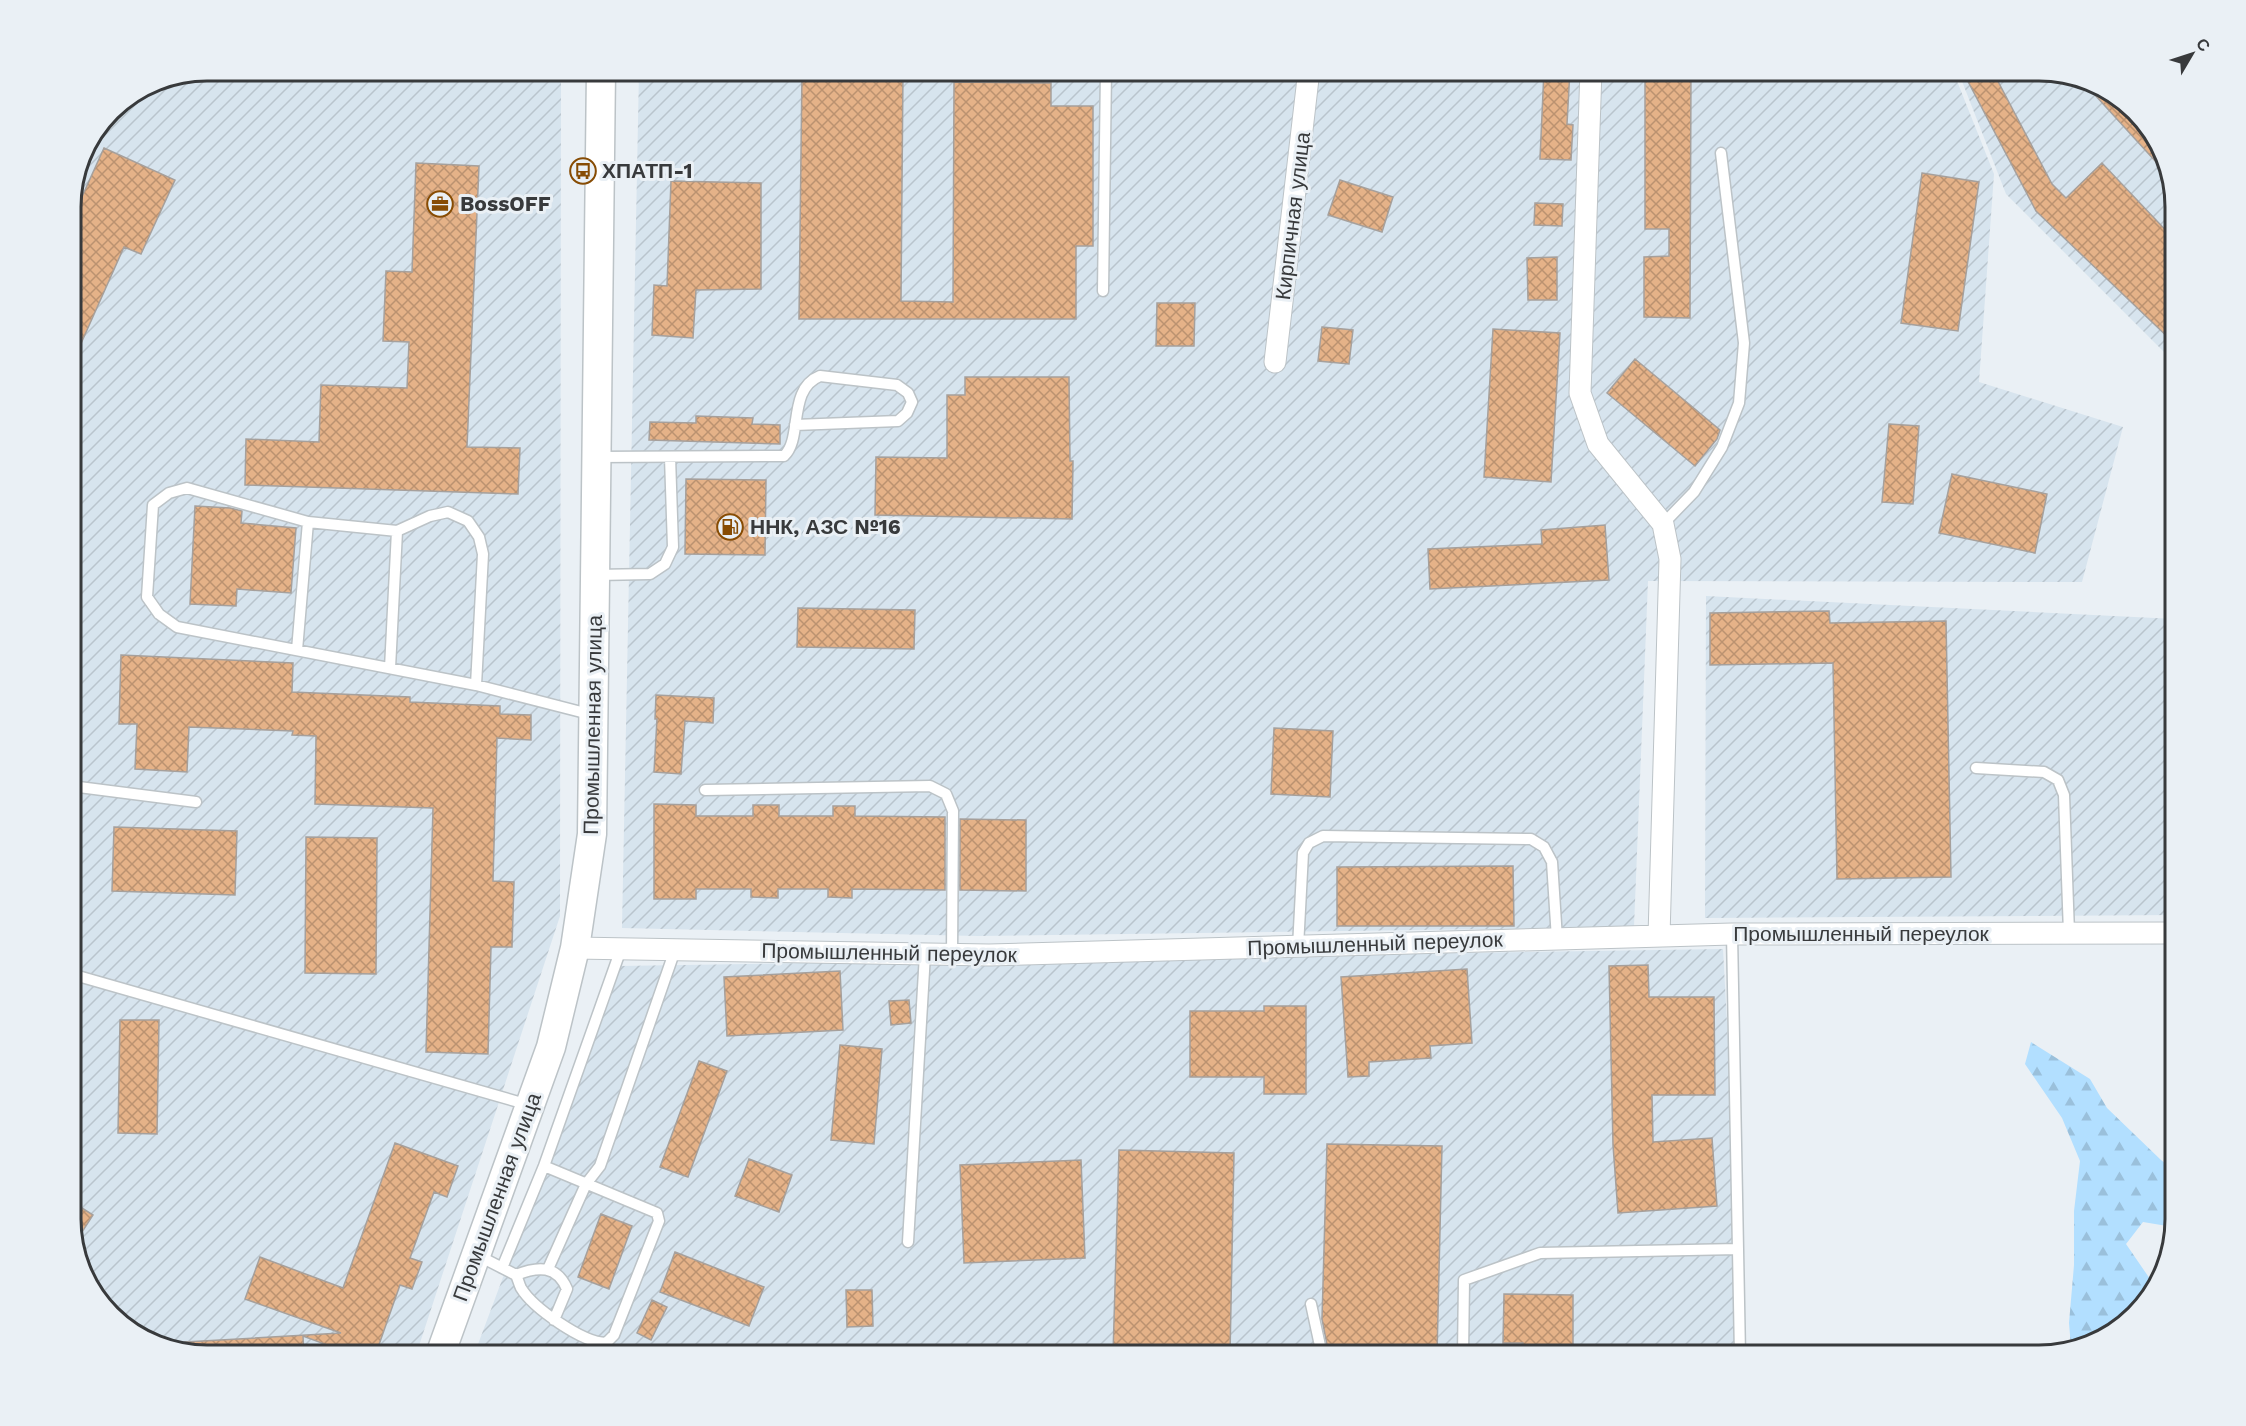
<svg xmlns="http://www.w3.org/2000/svg" width="2246" height="1426" viewBox="0 0 2246 1426" font-family="'Work Sans',sans-serif">
  <defs>
    <pattern id="industrial-furrows" width="10" height="10" patternUnits="userSpaceOnUse" patternTransform="scale(1.5)"><rect width="10" height="10" fill="#d7e4ee"/><path d="M-1 1l2-2M0 10L10 0M9 11l2-2" fill="none" stroke="#b9c4cd"/></pattern>
    <pattern id="forest-firs" width="22" height="20" patternUnits="userSpaceOnUse" patternTransform="scale(1.5)"><rect width="22" height="20" fill="#b2dfff"/><path d="M5 1l3.5 6h-7zM16 11l3.5 6h-7z" fill="#9ac0db"/></pattern>
    <pattern id="building-cross-hatch" width="8" height="8" patternUnits="userSpaceOnUse" patternTransform="scale(1.5)"><rect width="8" height="8" fill="#e5b288"/><path d="M0 0l8 8M0 8l8-8" fill="none" stroke="#bb9270"/></pattern>
  </defs>
  <rect width="100%" height="100%" fill="#eaf0f5"/>
  <path fill="url(#industrial-furrows)" d="M 207,71 L 561,71 L 560,916 L 416,1355 L 207,1355 L 132,1333 L 89,1287 L 71,1227 L 71,199 L 81,155 L 111,110 L 155,81 Z
    M 639,71 L 1953,71 L 1994,174 L 1979,382 L 2123,427 L 2082,582 L 1648,581 L 1634,927 L 978,936 L 622,928 Z
    M 1958,71 L 2039,71 L 2114,93 L 2157,139 L 2175,207 L 2175,363 L 2006,194 Z
    M 1706,596 L 2175,619 L 2175,915 L 1705,918 Z
    M 1723,949 L 1745,1355 L 474,1355 L 619,966 Z"/>
  <path fill="url(#forest-firs)" d="M 2031,1042 L 2090,1079 L 2107,1108 L 2161,1160 L 2175,1171 L 2175,1219 L 2173,1227 L 2143,1222 L 2126,1244 L 2150,1279 L 2156,1283 L 2153,1294 L 2107,1337 L 2071,1347 L 2069,1323 L 2074,1265 L 2074,1211 L 2080,1161 L 2062,1118 L 2025,1064 Z"/>
  <path fill="url(#building-cross-hatch)" stroke="#a6a09c" stroke-width="1.5" d="M 802,70 L 903,70 L 901,301 L 953,302 L 954,82 L 1051,83 L 1051,106 L 1093,106 L 1093,246 L 1076,246 L 1076,319 L 799,319 Z
    M 1544,70 L 1570,70 L 1567,124 L 1573,125 L 1571,160 L 1540,159 Z
    M 1645,70 L 1691,70 L 1690,318 L 1644,317 L 1644,257 L 1669,256 L 1669,229 L 1645,229 Z
    M 1962,70 L 1992,70 L 2052,184 L 2066,198 L 2102,163 L 2175,240 L 2175,344 L 2036,211 Z
    M 2085,84 L 2114,93 L 2157,139 L 2167,174 Z
    M 104,148 L 175,180 L 141,254 L 124,247 L 71,366 L 71,221 Z
    M 416,163 L 479,166 L 467,447 L 520,448 L 518,494 L 245,485 L 246,439 L 319,442 L 321,385 L 407,388 L 409,342 L 383,341 L 386,271 L 412,272 Z
    M 1922,173 L 1979,182 L 1958,331 L 1901,323 Z
    M 1340,180 L 1393,197 L 1382,232 L 1328,215 Z
    M 671,181 L 761,183 L 761,289 L 696,290 L 693,338 L 652,335 L 654,285 L 667,286 Z
    M 1535,203 L 1563,204 L 1562,226 L 1534,225 Z
    M 1557,257 L 1557,300 L 1528,300 L 1527,258 Z
    M 1157,303 L 1195,303 L 1194,346 L 1156,346 Z
    M 1322,327 L 1353,330 L 1349,364 L 1318,361 Z
    M 1493,329 L 1560,333 L 1551,482 L 1484,477 Z
    M 1635,359 L 1720,430 L 1717,439 L 1695,466 L 1607,393 Z
    M 965,377 L 1069,377 L 1070,461 L 1073,461 L 1072,519 L 875,515 L 876,457 L 947,458 L 947,395 L 965,395 Z
    M 696,416 L 753,418 L 752,424 L 780,425 L 780,444 L 649,440 L 650,422 L 696,423 Z
    M 1889,424 L 1919,426 L 1913,504 L 1882,502 Z
    M 1952,474 L 2047,494 L 2035,553 L 1939,533 Z
    M 686,479 L 766,480 L 765,555 L 685,554 Z
    M 195,506 L 230,508 L 242,511 L 241,523 L 296,528 L 291,593 L 237,589 L 236,606 L 190,604 Z
    M 1605,525 L 1609,580 L 1430,589 L 1428,549 L 1542,544 L 1541,530 Z
    M 798,608 L 915,610 L 914,649 L 797,647 Z
    M 1829,611 L 1830,623 L 1946,621 L 1951,877 L 1837,879 L 1833,663 L 1710,665 L 1710,613 Z
    M 121,655 L 293,663 L 292,692 L 410,697 L 410,702 L 500,706 L 500,714 L 531,715 L 531,740 L 497,738 L 493,881 L 514,882 L 512,947 L 491,947 L 488,1054 L 426,1052 L 433,808 L 315,804 L 316,736 L 292,735 L 293,731 L 189,727 L 187,772 L 135,769 L 137,724 L 119,724 Z
    M 656,695 L 714,698 L 713,723 L 685,721 L 681,774 L 654,772 L 657,719 L 655,719 Z
    M 1274,728 L 1333,731 L 1330,797 L 1271,794 Z
    M 654,804 L 696,805 L 696,816 L 753,816 L 753,805 L 779,805 L 779,816 L 833,816 L 833,806 L 855,806 L 855,816 L 945,817 L 945,890 L 852,889 L 852,898 L 828,897 L 828,889 L 778,889 L 778,898 L 751,897 L 751,889 L 696,889 L 696,899 L 654,899 Z
    M 960,819 L 1026,820 L 1026,891 L 960,890 Z
    M 114,827 L 237,831 L 235,895 L 112,891 Z
    M 306,837 L 377,838 L 376,974 L 305,973 Z
    M 1513,866 L 1514,926 L 1337,926 L 1337,867 Z
    M 1648,965 L 1649,997 L 1714,997 L 1715,1095 L 1652,1095 L 1653,1142 L 1712,1138 L 1717,1206 L 1618,1213 L 1613,1145 L 1609,966 Z
    M 1467,969 L 1472,1043 L 1430,1046 L 1431,1058 L 1369,1062 L 1369,1076 L 1348,1077 L 1341,977 Z
    M 840,971 L 843,1030 L 727,1036 L 724,977 Z
    M 909,1000 L 911,1023 L 891,1025 L 889,1001 Z
    M 1264,1006 L 1306,1006 L 1306,1094 L 1264,1094 L 1264,1077 L 1190,1077 L 1190,1011 L 1264,1011 Z
    M 120,1020 L 159,1020 L 157,1134 L 118,1133 Z
    M 840,1045 L 882,1049 L 874,1144 L 831,1140 Z
    M 699,1061 L 727,1071 L 688,1177 L 660,1167 Z
    M 395,1143 L 458,1166 L 447,1197 L 434,1192 L 410,1258 L 422,1262 L 412,1289 L 400,1285 L 375,1356 L 357,1356 L 303,1336 L 304,1356 L 207,1356 L 185,1349 L 185,1342 L 341,1333 L 245,1299 L 260,1257 L 343,1288 Z
    M 1327,1144 L 1442,1146 L 1437,1355 L 1329,1355 L 1322,1319 Z
    M 1119,1150 L 1234,1153 L 1230,1355 L 1113,1355 Z
    M 749,1159 L 792,1175 L 779,1212 L 735,1196 Z
    M 1081,1160 L 1085,1258 L 964,1263 L 960,1165 Z
    M 71,1201 L 93,1215 L 75,1243 L 71,1227 Z
    M 601,1214 L 632,1226 L 609,1289 L 578,1277 Z
    M 675,1252 L 764,1287 L 749,1326 L 660,1292 Z
    M 846,1290 L 872,1290 L 873,1326 L 847,1327 Z
    M 1504,1294 L 1573,1295 L 1573,1355 L 1523,1355 L 1523,1343 L 1503,1343 Z
    M 652,1300 L 667,1307 L 651,1340 L 637,1333 Z"/>
  <g fill="none" stroke-linecap="round" stroke-linejoin="round">
    <g stroke="#bcc3c7" stroke-width="13">
      <path id="lane" d="M 1103,291 L 1106,70
        M 597,457 L 784,456 C 803,439 787,389 820,376 L 897,385 L 908,393 L 912,402 L 907,413 L 898,421 L 795,425
        M 1663,524 L 1694,492 L 1722,447 L 1739,403 L 1744,343 L 1721,153
        M 596,575 L 650,574 L 665,564 L 673,547 L 670,457
        M 297,650 L 308,522
        M 390,668 L 397,531
        M 476,685 L 483,554 L 479,537 L 468,521 L 448,512 L 430,516 L 397,531 L 308,522 L 187,488 L 169,493 L 153,505 L 147,597 L 159,614 L 177,627 L 476,685 L 593,715
        M 1976,768 L 2044,772 L 2058,780 L 2064,795 L 2069,933
        M 71,786 L 196,802
        M 705,790 L 930,786 L 946,794 L 953,811 L 952,955
        M 1732,934 L 1740,1355
        M 1298,947 L 1303,853 L 1309,843 L 1323,836 L 1531,839 L 1544,847 L 1552,862 L 1557,939
        M 71,974 L 529,1105
        M 908,1242 L 925,954
        M 477,1255 L 516,1275 C 518,1279 519,1284 521,1288 C 533,1308 583,1343 606,1343 L 614,1335 L 659,1221 L 657,1213 L 544,1166
        M 502,1268 L 544,1166 L 621,949
        M 548,1269 L 586,1184 L 600,1166 L 675,950
        M 516,1275 C 538,1266 557,1265 567,1289 L 554,1320
        M 1311,1304 L 1322,1355
        M 1463,1355 L 1464,1280 L 1540,1253 L 1738,1249"/>
    </g>
    <g stroke="#bcc3c7" stroke-width="23">
      <path id="street" d="M 1591,70 L 1580,393 L 1598,444 L 1663,524 L 1670,559 L 1659,936
        M 1275,362 L 1309,70
        M 575,948 L 989,955 L 1732,934 L 2175,933"/>
    </g>
    <g stroke="#bcc3c7" stroke-width="31">
      <path id="secondary" d="M 440,1355 L 551,1047 L 575,948 L 592,834 L 601,70"/>
    </g>
    <use href="#lane" stroke="#fff" stroke-width="10"/>
    <use href="#street" stroke="#fff" stroke-width="21"/>
    <use href="#secondary" stroke="#fff" stroke-width="28"/>
  </g>
  <defs>
    <g id="bus-ring" transform="scale(1.35)"><circle r="9.5" fill="#eaf0f5" stroke="#874c04" stroke-width="1.5"/><path d="M-5-6H5V4H4V6H2V4H-2V6H-4V4H-5ZM-3.5-4V0h7V-4ZM-3.5 1.2v1.5H-2V1.2ZM2 1.2v1.5H3.5V1.2Z" fill="#874c04"/></g>
    <g id="office-ring" transform="scale(1.35)"><circle r="9.5" fill="#eaf0f5" stroke="#874c04" stroke-width="1.5"/><path d="M-6-3h4V-5.5h4V-3h4V5H-6ZM-1-4.5V-3h2v-1.5ZM-6 0V1H6V0Z" fill="#874c04"/></g>
    <g id="fuel-ring" transform="scale(1.35)"><circle r="9.5" fill="#eaf0f5" stroke="#874c04" stroke-width="1.5"/><path d="M-5.5-6h7V0h2V4h1.3V-2.5L3-4.5l.8-.8L6-3V5H2.5V1h-1V6h-7ZM-4.2-4.7v3.2H.2V-4.7Z" fill="#874c04"/></g>
  </defs>
  <g fill-rule="evenodd">
    <use href="#bus-ring" x="583" y="171"/>
    <use href="#office-ring" x="440" y="204"/>
    <use href="#fuel-ring" x="730" y="527"/>
  </g>
  <g text-anchor="middle" stroke-width="6" stroke-linejoin="round" paint-order="stroke">
    <g font-size="21" font-weight="bold" fill="#383a3c" stroke="#eaf0f5" text-anchor="start">
      <text x="602" y="178">ХПАТП-1</text>
      <text x="460" y="211">BossOFF</text>
      <text x="750" y="534">ННК, АЗС №16</text>
    </g>
    <g font-size="21" fill="#383a3c" stroke="#eaf0f5">
      <text transform="translate(1293 216) rotate(-83)" y="7">Кирпичная улица</text>
      <text transform="translate(593 725) rotate(-89)" y="7">Промышленная улица</text>
      <text x="1861" y="941">Промышленный переулок</text>
      <text transform="translate(1375 944) rotate(-2)" y="7">Промышленный переулок</text>
      <text transform="translate(889 953) rotate(1)" y="7">Промышленный переулок</text>
      <text transform="translate(497 1197) rotate(-70)" y="7">Промышленная улица</text>
    </g>
  </g>
  <path d="M0 0H2246V1426H0ZM207 81H2039A126 126 0 0 1 2165 207V1219A126 126 0 0 1 2039 1345H207A126 126 0 0 1 81 1219V207A126 126 0 0 1 207 81Z" fill="#eaf0f5" fill-rule="evenodd"/>
  <path fill="none" stroke="#383a3c" stroke-width="3" d="M207 81H2039A126 126 0 0 1 2165 207V1219A126 126 0 0 1 2039 1345H207A126 126 0 0 1 81 1219V207A126 126 0 0 1 207 81Z"/>
  <g transform="translate(2192 54) rotate(51)" stroke="#eaf0f5" stroke-width="4.5" paint-order="stroke">
  <path d="M0-4.5L10 22L0 15L-10 22Z" fill="#383a3c"/>
  <text y="-9" font-size="16" font-weight="bold" text-anchor="middle" fill="#383a3c">С</text>
  </g>
</svg>
